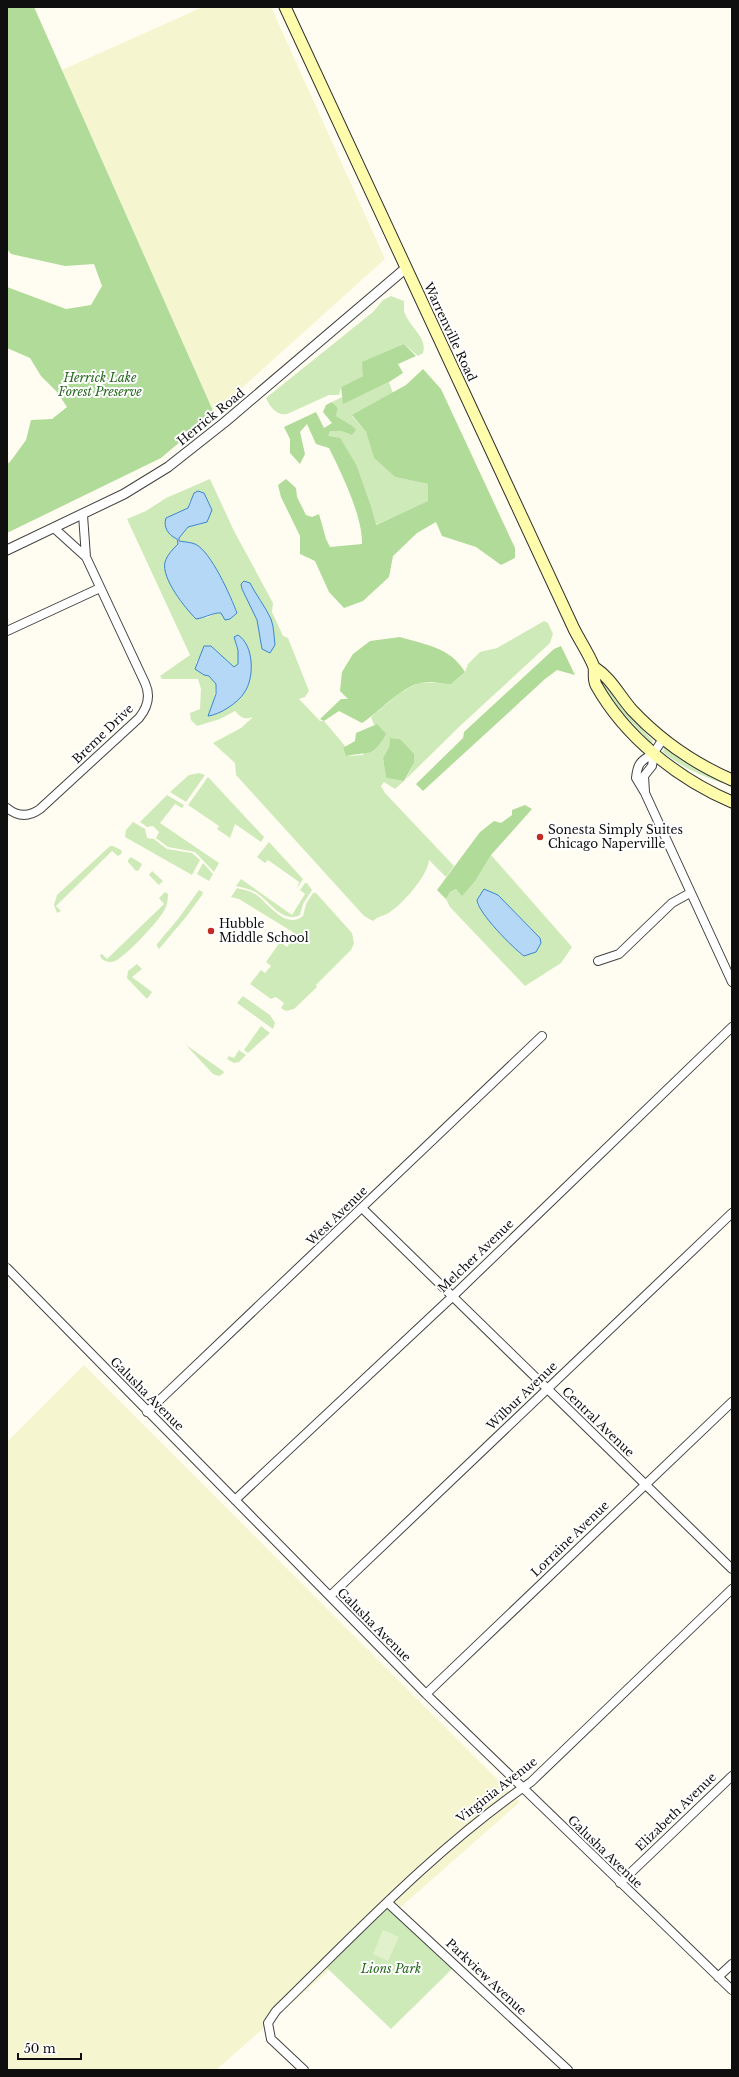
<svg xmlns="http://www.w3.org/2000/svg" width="739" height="2077" viewBox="0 0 739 2077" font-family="'Libre Baskerville',serif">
  <rect width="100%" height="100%" fill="#fffdf1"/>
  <path fill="#f5f5d0" d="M 203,7 L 271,7 L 385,259 L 214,413 L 62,70 Z
    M 84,1365 L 520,1802 L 216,2070 L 7,2070 L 7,1442 Z"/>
  <path fill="#ceeab9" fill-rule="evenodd" d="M 391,296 L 404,301 C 404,304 404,307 404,311 C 408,326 428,337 423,353 L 418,356 L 404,344 L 363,376 L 341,387 L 339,395 L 329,395 L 287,414 C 277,416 270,407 266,398 L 373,312 L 383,300 Z
    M 389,382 L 393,393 L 352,416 L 366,432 L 374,458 L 395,477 L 428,484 L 429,501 L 375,525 L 371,506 L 357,466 L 327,436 L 330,431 L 341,431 L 352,435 L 351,425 L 336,416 L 338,408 L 332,402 L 342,397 L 344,403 Z
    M 210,479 L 234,531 L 273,603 L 272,612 L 283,636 L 288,638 L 309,691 L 305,697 L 299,699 L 320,721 L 324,721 L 346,747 L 343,748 L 346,756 L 363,755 L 377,724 L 374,725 L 371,717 L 401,692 L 421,682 L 451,684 L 465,672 L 468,664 L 480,652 L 497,648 L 544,621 L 548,623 L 553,634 L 550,643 L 460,726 L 406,779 L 414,763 L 400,739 L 390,738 L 389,747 L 383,758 L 386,778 L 404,781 L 395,789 L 384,782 L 381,786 L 385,793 L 454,866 L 446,877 L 429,860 C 428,876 401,906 387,914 C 382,916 377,917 373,921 L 364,916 L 236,775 L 235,763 L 213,743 L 241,728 L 253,717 C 245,720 241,718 235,711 L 220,719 L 197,726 L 191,720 L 190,713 L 200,709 L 201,689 L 198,679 L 162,679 L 160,676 L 190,655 L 127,519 L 146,511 L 166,498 ZM 190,500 L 201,524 L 188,527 L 179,538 L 179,541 L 195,544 L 202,550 L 232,600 L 237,613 L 218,612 L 206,618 L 170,553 L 178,544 L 166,518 L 188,508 ZM 250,583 L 252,590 L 271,620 L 275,645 L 261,643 L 257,620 L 242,589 ZM 235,643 L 251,667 L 214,700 L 216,684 L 209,676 L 204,675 L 196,663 L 201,656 L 211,646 L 234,668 L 238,664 L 238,650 Z
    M 596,676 L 600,676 L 628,713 L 653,741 L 652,744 L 619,709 Z
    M 664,747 L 693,766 L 722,781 L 722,783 C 700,775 681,767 663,752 Z
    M 199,773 L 205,775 L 186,802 L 170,792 L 189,775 Z
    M 208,777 L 264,837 L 261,842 L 235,824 L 230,838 L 217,829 L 219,826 L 188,805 Z
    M 167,795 L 184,805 L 182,808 L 175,804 L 160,823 L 219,863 L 214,872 L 195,852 L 168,847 L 156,838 L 159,832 L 153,826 L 147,827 L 140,822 Z
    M 133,822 L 145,829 L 147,838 L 154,839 L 167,849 L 192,853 L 200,860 L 192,875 L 125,837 L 126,830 Z
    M 269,842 L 303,879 L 297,888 L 299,882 L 268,860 L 265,863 L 257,857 Z
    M 110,846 L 113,846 L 121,850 L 122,853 L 118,856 L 112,851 L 56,906 L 61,911 L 57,913 L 54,905 L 57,895 Z
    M 491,855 L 572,947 L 561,963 L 525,986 L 450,907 L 446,899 L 450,892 L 456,889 L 462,895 L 476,880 ZM 498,895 L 540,938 L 502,935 L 477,904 Z
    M 131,857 L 142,864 L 139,870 L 136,871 L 128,862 L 128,860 Z
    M 203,863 L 213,874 L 209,881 L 197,874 Z
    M 152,871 L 163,881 L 159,885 L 149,875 Z
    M 241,879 L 292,915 L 305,894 L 300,890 L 305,883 L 307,883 L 312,890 L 303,904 L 300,915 C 283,924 269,901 257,893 C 251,889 243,888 236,886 Z
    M 237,888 C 244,890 252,891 258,896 C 268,904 287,930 303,916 L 306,904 L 313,893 L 316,893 L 352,933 L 354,943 L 351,950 L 316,985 L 317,987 L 294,1009 L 286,1011 L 281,1008 L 284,1003 L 276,997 L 271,999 L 250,984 L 261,970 L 265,973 L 271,966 L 266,962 L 280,942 L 287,947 L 296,934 L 239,899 L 231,897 Z
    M 199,890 L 203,892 L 202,895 L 186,917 L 159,949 L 157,946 L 157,944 L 178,919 Z
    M 165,892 L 168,894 C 168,900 167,905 165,909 C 160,920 125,957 115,961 C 110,963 105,962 101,958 L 100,955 L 102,954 L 107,959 L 164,904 L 159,898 Z
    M 137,964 L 142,969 L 132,977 L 152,992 L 147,999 L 127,978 L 128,971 Z
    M 243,996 L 270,1015 L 275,1023 L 273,1029 L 237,1003 Z
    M 261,1026 L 270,1033 L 248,1053 L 244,1050 Z
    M 186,1045 L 223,1071 L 224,1073 L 219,1076 L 213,1074 Z
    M 239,1050 L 246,1055 L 239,1062 L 234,1063 L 227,1059 L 229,1056 L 234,1058 Z
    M 388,1908 L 453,1968 L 391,2029 L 326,1967 Z"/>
  <path fill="#b0db98" d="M 7,7 L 34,7 L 214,413 L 161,458 L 7,533 L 7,464 L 10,462 L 26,440 L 31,420 L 52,419 L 67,407 L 57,392 L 41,376 L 30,358 L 7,348 L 7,287 L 66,309 L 91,305 L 102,286 L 94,264 L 65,266 L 11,254 L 7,249 Z
    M 404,344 L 416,356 L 398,364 L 403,373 L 389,382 L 343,404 L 341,387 L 363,376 L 362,362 Z
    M 423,369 L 441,389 L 515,548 L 515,558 L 501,565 L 476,547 L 442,536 L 436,522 L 417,533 L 393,556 L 389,577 L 363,601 L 344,608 L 329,592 L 315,561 L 300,554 L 300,536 L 281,497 L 278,485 L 286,479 L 296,488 L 297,497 L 306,515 L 312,517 L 319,514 L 326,539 L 330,547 L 362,544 C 363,517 341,472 329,448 L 316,444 L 307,424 L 300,432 L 305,454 L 300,464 L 290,453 L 290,439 L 284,427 L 316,412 L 324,428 L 332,423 L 323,412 L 326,405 L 332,402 L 338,408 L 336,416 L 351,425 L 356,430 L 352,435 L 341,431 L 330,431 L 328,436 L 340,438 L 357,466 L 371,506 L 376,525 L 428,501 L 428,484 L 395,477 L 374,458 L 366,432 L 352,415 L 406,385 Z
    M 400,637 C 426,645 450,647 465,672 L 451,684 C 442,684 428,680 420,683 C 398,689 381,711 362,723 L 339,711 L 324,721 L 320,719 L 341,699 L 348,699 L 340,691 L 342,672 L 353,654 L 370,641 Z
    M 561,646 L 575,675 L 557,670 L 545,679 L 423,791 L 416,784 L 463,738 L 464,732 L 554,649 Z
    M 377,724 L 386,734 C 372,758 370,751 346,756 L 343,748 L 355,741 L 356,733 Z
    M 390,738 L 400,739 L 414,754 L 414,763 L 404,781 L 386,778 L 383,758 L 389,747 Z
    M 525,805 L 532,809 L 491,855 L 476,880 L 462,896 L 456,889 L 450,892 L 446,899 L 437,890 L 480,832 L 494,821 L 501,823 L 512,815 L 512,810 Z"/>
  <path fill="#e1f1cb" d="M 383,1930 L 399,1937 L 388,1961 L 373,1954 Z"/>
  <path fill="#b5d8f7" stroke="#3b86cf" d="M 198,491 L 204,493 L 212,510 L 207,522 L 188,527 L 179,538 L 179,541 C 184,542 190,542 195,544 C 211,551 231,597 237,613 L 230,619 L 225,620 L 221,613 C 215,612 204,618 196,619 C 185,608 161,578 165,562 C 167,555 173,549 178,544 L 177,539 C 168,535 163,527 166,518 L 188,508 L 194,493 Z
    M 244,581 L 250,583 C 256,595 265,606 271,619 C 274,627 274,637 275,645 L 270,653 L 262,649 L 257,620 L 242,589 L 241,584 Z
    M 238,635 C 254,645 255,678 244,693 C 238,703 219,715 208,716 L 216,694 L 216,684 L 209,676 L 204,675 L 195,669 L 204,646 L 211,646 L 234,667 L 238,664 L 238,650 L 234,637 Z
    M 484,889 L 498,895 L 540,938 L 541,943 L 536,952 L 524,956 C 513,948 478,913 477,900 Z"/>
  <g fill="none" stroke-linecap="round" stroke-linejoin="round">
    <g stroke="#424242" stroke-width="10">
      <path id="minor" d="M 54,528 L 86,557
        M 7,631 L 100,588
        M 663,739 C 660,743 657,749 653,753 C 642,762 638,760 636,778 L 645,793 L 732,982
        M 645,792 L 644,776 L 652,766 L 654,753
        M 7,808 C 18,817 29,817 40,809 L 139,718 C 148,707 151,696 145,683 L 86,557 L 83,515
        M 598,961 L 619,954 L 672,903 L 690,893
        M 362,1208 L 732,1569
        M 7,1268 L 426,1694 L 732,1990
        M 147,1412 L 542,1036
        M 235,1500 L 452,1297 L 732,1027
        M 330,1596 L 732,1213
        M 426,1694 L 732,1402
        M 620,1883 L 732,1776
        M 388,1903 L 568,2070
        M 718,1977 L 732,1964
        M 304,2070 L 271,2039 L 268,2023 L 276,2011 C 358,1931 437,1847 531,1782 L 732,1589"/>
    </g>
    <g stroke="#424242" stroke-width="11">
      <path id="tertiary" d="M 7,550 L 124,494 L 168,467 L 225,422 L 406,268"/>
    </g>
    <g stroke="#313131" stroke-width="13">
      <path id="secondary" d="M 285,7 L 574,629 C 580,641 589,654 594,667 C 595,673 593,679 596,685 C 625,737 678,779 732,802
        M 594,667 C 611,678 619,695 632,710 C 661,741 693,763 732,780"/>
    </g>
    <use href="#minor" stroke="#fff" stroke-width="8"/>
    <use href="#tertiary" stroke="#fff" stroke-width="9"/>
    <use href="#secondary" stroke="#fffdac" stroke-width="11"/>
  </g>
  <g fill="#c12b25" stroke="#fff" stroke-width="1.5">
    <circle cx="540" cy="837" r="4"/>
    <circle cx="211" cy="931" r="4"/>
  </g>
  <g text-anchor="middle" stroke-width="4" stroke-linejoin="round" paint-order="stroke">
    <g font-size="12" fill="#0f0f0f" stroke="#fff">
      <text transform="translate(450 332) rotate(65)" y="4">Warrenville Road</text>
      <text transform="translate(211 417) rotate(-39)" y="4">Herrick Road</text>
      <text transform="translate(103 734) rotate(-44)" y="4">Breme Drive</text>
      <text transform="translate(337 1216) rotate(-44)" y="4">West Avenue</text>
      <text transform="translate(476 1256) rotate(-44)" y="4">Melcher Avenue</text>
      <text transform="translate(147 1394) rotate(45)" y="4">Galusha Avenue</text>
      <text transform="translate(522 1396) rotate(-44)" y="4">Wilbur Avenue</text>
      <text transform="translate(598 1422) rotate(44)" y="4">Central Avenue</text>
      <text transform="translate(570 1539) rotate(-44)" y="4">Lorraine Avenue</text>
      <text transform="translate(374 1625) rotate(45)" y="4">Galusha Avenue</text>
      <text transform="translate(497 1790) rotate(-38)" y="4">Virginia Avenue</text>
      <text transform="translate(676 1812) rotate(-44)" y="4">Elizabeth Avenue</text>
      <text transform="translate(605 1852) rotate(44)" y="4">Galusha Avenue</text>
      <text transform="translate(486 1977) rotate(43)" y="4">Parkview Avenue</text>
    </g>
    <g font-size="12" font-style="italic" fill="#26681e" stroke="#fff">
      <text x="100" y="382">Herrick Lake<tspan x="100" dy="14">Forest Preserve</tspan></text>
      <text x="391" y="1973">Lions Park</text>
    </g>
    <g font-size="12" fill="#0f0f0f" stroke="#fff" text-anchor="start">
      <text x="548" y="834">Sonesta Simply Suites<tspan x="548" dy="14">Chicago Naperville</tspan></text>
      <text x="219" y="928">Hubble<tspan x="219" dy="14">Middle School</tspan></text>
    </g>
  </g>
  <rect width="739" height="2077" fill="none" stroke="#0f0f0f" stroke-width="16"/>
  <path d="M18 2053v6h63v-6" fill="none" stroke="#0f0f0f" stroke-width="2"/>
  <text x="24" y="2053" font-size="12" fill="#0f0f0f" stroke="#ffffff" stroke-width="3" paint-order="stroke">50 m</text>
</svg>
